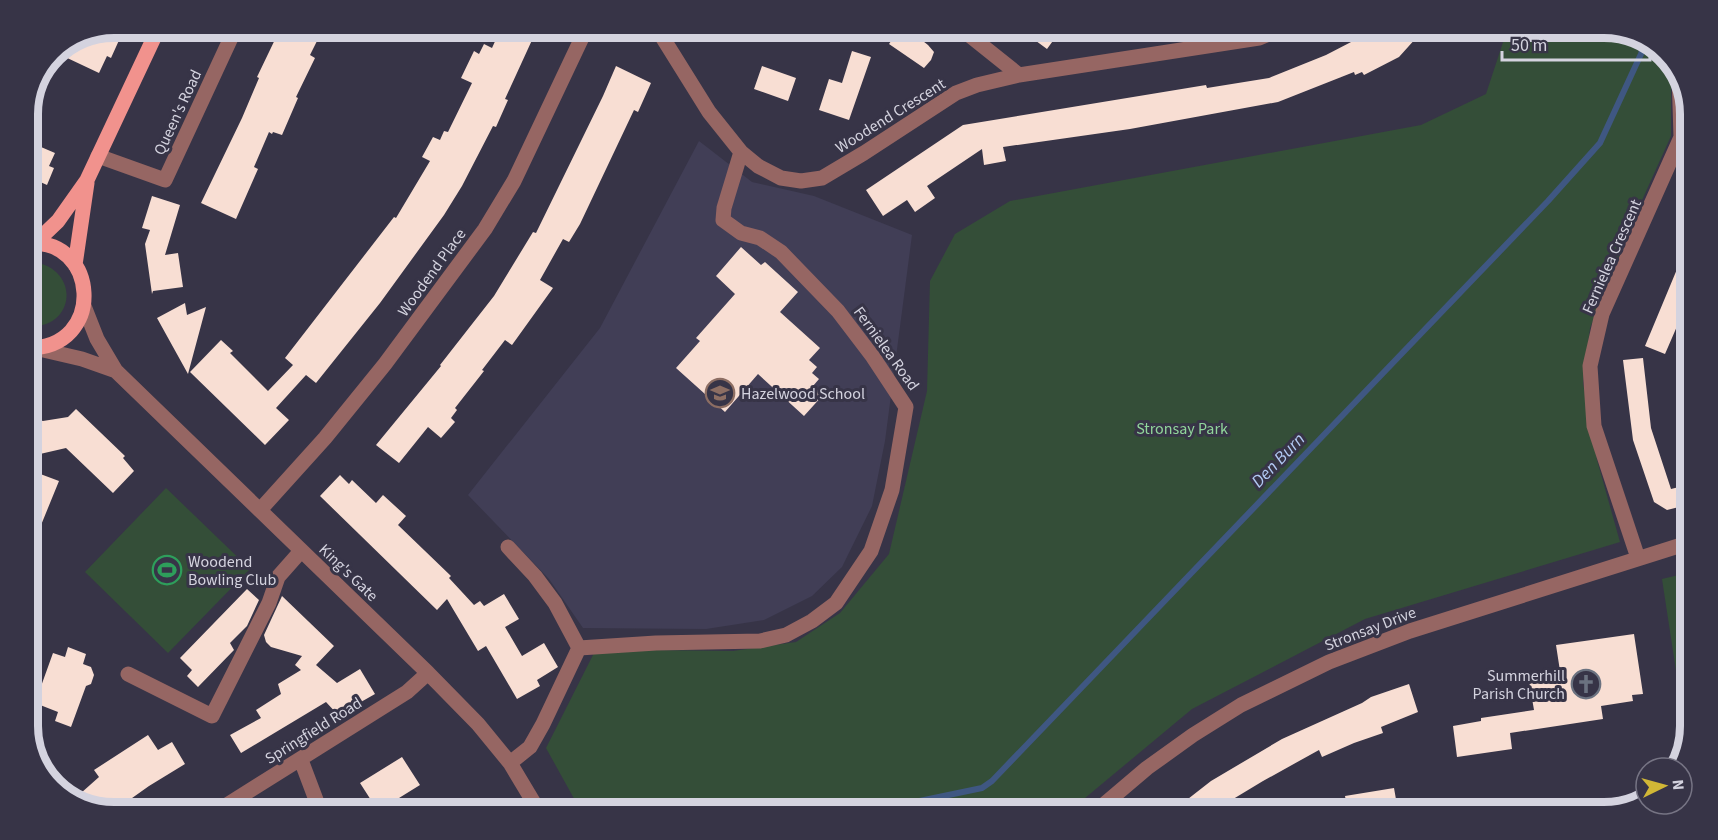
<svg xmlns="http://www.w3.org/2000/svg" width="1718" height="840" viewBox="0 0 1718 840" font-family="'Source Sans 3',sans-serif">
  <rect width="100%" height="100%" fill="#373447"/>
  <path fill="#413e56" d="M 699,141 L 752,182 L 814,196 L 912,235 L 885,441 L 872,506 L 842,567 L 812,596 L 764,620 L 706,629 L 583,628 L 549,579 L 468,495 L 600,328 Z"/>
  <path fill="#344e38" d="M 1508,27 L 1604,27 L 1642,36 L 1671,61 L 1671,136 L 1634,218 L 1590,328 L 1583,383 L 1597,460 L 1620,542 L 1365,619 L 1192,709 L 1067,813 L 582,813 L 546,748 L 594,653 L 648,650 L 733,651 L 796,642 L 840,613 L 889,554 L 927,391 L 930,281 L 955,234 L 1010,201 L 1421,125 L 1486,94 Z
    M 35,262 C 83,272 73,331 27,326 L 27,264 Z
    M 166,488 L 250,569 L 168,653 L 85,572 Z
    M 1691,572 L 1691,726 L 1687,743 L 1662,579 Z"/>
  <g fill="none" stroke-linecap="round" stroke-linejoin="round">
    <path stroke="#3f5782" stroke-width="6" d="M 862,813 L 982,788 L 992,781 L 1548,201 L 1600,143 L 1641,54 L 1646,39"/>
  </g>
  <path fill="#f8ded3" d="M 114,27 L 125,27 L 111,58 L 107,56 L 99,73 L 63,56 L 68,46 Z
    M 281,27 L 324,27 L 310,55 L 315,58 L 296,97 L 298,98 L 282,135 L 273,132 L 272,134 L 269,132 L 254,167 L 258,169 L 236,219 L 201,203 L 242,118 L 259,78 L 257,77 Z
    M 508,27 L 538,27 L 505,99 L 508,100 L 496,127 L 493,126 L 462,186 L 444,215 L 380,303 L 316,383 L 306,375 L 276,408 L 289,420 L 265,445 L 190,372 L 221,340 L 233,351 L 230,353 L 268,391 L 293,365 L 285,358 L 394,217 L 396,218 L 430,161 L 422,157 L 433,137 L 440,140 L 444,131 L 448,132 L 472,83 L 461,78 L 474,51 L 479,54 L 484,44 L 492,48 L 497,37 L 502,40 Z
    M 901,27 L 905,27 L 928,45 L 934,52 L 931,60 L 924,68 L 889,44 Z
    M 1017,27 L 1063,27 L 1047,49 Z
    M 1380,27 L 1426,27 L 1399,57 L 1364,75 L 1362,72 L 1355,75 L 1354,72 L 1278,102 L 1130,129 L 1003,147 L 1006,161 L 984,165 L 982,149 L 927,186 L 935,198 L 915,212 L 907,200 L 883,216 L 866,190 L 963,125 L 1206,85 L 1207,88 L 1269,78 L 1326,55 Z
    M 852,51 L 871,57 L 849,120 L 819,110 L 829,79 L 842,83 Z
    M 616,66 L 651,83 L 638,112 L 634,110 L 580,224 L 569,242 L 563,239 L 540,280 L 553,288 L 512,345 L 505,340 L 482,370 L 484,371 L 455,408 L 457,410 L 451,418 L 455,422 L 441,438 L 428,427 L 399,463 L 376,445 L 441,366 L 440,365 L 494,296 L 533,232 L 536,233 L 603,96 Z
    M 762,66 L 796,78 L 788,101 L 754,89 Z
    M 34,144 L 55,153 L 49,166 L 54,168 L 47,185 L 27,176 L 27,159 Z
    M 152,196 L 180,205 L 165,255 L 178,253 L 183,287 L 153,291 L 152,294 L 145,244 L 150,230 L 142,228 Z
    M 1690,238 L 1691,294 L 1665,354 L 1645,346 Z
    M 741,247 L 761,265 L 765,262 L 798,292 L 780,312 L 820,348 L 809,360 L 817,367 L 812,373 L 819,379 L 813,386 L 823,395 L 804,416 L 758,374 L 725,412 L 676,368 L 700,341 L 696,338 L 735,294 L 716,276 Z
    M 185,303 L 187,315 L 206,307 L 188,374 L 157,318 Z
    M 1643,358 L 1651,428 L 1671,489 L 1691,484 L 1691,504 L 1667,510 L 1654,502 L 1633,440 L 1623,360 Z
    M 76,409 L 125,456 L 123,458 L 134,471 L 113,493 L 66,448 L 27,457 L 27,433 L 33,418 L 43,421 L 68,417 Z
    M 27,469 L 59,481 L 28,557 L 27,557 Z
    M 340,475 L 349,484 L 352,480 L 376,503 L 383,495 L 406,516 L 398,525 L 451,576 L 449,578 L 474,605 L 480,601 L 484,606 L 504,594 L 519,619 L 505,627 L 522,656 L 544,643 L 558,667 L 537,680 L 540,686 L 517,699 L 486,646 L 478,651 L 447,599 L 437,610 L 320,496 Z
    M 247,589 L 259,600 L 247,626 L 230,643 L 234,650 L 198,687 L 187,676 L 192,670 L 180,658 Z
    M 282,596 L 334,646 L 316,665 L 337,683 L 360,669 L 375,694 L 338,715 L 326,702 L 241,753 L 230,735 L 261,718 L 256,710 L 281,694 L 278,684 L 301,670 L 295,665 L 302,656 L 271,647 L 266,642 L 264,635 Z
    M 1634,634 L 1643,694 L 1632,695 L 1633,701 L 1601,706 L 1603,719 L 1510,733 L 1512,749 L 1457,757 L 1453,726 L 1481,721 L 1481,718 L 1534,710 L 1528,675 L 1560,671 L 1556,645 Z
    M 68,647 L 86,654 L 83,664 L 91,667 L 94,675 L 91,684 L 86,686 L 71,727 L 55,721 L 58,712 L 35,703 L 53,653 L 65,657 Z
    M 1409,684 L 1418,712 L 1381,727 L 1383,733 L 1354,743 L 1322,757 L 1319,750 L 1263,781 L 1210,813 L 1170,813 L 1211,781 L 1282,739 L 1362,703 L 1371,697 Z
    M 148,735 L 158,750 L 172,742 L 185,764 L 149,786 L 118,808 L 111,798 L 95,809 L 76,804 L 72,801 L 99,777 L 94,770 Z
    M 402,757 L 420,785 L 378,811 L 360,783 Z
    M 1394,788 L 1397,805 L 1348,813 L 1345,796 Z"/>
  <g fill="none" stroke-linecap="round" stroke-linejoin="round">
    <path stroke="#966663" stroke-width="15" d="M 656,27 L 709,112 L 741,152 L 758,166 L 781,178 L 801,181 L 822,178 L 864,153 L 956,93 L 977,85 L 1019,75 L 1259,38 L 1285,27
      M 959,27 L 1019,75
      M 98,156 L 165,180 L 236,27
      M 84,306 L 97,339 L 116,371 L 428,673 L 478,724 L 510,763 L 540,813
      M 39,349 L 82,359 L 116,371
      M 260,510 L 325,438 L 385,364 L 485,229 L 514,181 L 587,27
      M 508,547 L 535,576 L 555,603 L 579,648
      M 1638,558 L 1594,426 L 1590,366 L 1602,314 L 1681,137 L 1679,73
      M 579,648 L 656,643 L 760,641 L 786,635 L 812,621 L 836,603 L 871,551 L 892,490 L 906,407 L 873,357 L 838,311 L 781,252 L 760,238 L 741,233 L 723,220 L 724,208 L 741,152
      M 128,674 L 212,716 L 269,603 L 278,577 L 301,551
      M 301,760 L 321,813
      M 510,763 L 530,747 L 543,724 L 579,648
      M 214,813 L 407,692 L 428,673
      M 1094,813 L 1147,768 L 1193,735 L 1241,705 L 1329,662 L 1410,631 L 1691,542"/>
    <path stroke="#f1928d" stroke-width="15" d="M 35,243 L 58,221 L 87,180 L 159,27
      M 27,244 C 98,235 108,349 27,348
      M 75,265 L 87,183"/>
  </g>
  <defs>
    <g id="school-ring" transform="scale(1.5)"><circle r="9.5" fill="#373447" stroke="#8d6e63" stroke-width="1.5"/><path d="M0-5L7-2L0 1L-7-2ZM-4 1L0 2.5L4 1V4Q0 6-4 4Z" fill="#8d6e63"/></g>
    <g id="stadium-ring" transform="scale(1.5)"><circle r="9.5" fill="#373447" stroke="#2e9e5b" stroke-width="1.5"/><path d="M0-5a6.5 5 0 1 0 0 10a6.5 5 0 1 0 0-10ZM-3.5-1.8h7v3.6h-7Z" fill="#2e9e5b"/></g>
    <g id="church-ring" transform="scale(1.5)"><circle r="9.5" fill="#373447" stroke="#6b7280" stroke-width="1.5"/><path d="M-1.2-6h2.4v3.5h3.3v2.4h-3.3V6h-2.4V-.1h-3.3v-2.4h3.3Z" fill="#6b7280"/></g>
  </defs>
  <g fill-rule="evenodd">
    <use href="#school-ring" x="720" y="393"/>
    <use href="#stadium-ring" x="167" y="570"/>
    <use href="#church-ring" x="1586" y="684"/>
  </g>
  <g text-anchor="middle" stroke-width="6" stroke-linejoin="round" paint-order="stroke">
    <g font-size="16" fill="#d4d3df" stroke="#373447">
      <text transform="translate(177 112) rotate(-65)" y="6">Queen's Road</text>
      <text transform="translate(890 115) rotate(-32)" y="6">Woodend Crescent</text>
      <text transform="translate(1611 256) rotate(-66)" y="6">Fernielea Crescent</text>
      <text transform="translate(431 272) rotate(-54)" y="6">Woodend Place</text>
      <text transform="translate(887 348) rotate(54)" y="6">Fernielea Road</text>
      <text transform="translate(349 572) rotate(44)" y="6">King's Gate</text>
      <text transform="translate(1370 628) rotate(-21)" y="6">Stronsay Drive</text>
      <text transform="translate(313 730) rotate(-32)" y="6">Springfield Road</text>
    </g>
    <g font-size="16" fill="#d4d3df" stroke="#373447" text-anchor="start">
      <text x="741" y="399">Hazelwood School</text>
      <text x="188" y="567">Woodend<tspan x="188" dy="18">Bowling Club</tspan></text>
      <text x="1565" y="681" text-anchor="end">Summerhill<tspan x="1565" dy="18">Parish Church</tspan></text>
    </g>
    <g font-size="16" fill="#91d69b" stroke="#373447">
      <text x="1182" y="434">Stronsay Park</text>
    </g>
    <g font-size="18" font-style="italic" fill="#b2c9f3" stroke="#373447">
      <text transform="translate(1278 460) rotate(-46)" y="6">Den Burn</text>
    </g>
  </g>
  <path d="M0 0H1718V840H0ZM114 38H1604A76 76 0 0 1 1680 114V726A76 76 0 0 1 1604 802H114A76 76 0 0 1 38 726V114A76 76 0 0 1 114 38Z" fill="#373447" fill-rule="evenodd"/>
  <path fill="none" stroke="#d4d3df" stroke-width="8" d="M114 38H1604A76 76 0 0 1 1680 114V726A76 76 0 0 1 1604 802H114A76 76 0 0 1 38 726V114A76 76 0 0 1 114 38Z"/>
  <g transform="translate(1664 786) rotate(85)"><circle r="28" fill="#373447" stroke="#767484" stroke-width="1.5"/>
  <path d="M0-4.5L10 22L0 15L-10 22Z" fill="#d1b736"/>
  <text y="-9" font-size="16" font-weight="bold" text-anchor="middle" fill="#d4d3df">N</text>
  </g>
  <path d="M1502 51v9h148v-9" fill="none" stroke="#d4d3df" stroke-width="3"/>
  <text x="1511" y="51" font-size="18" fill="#d4d3df" stroke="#373447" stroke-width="4.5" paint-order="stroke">50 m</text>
</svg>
